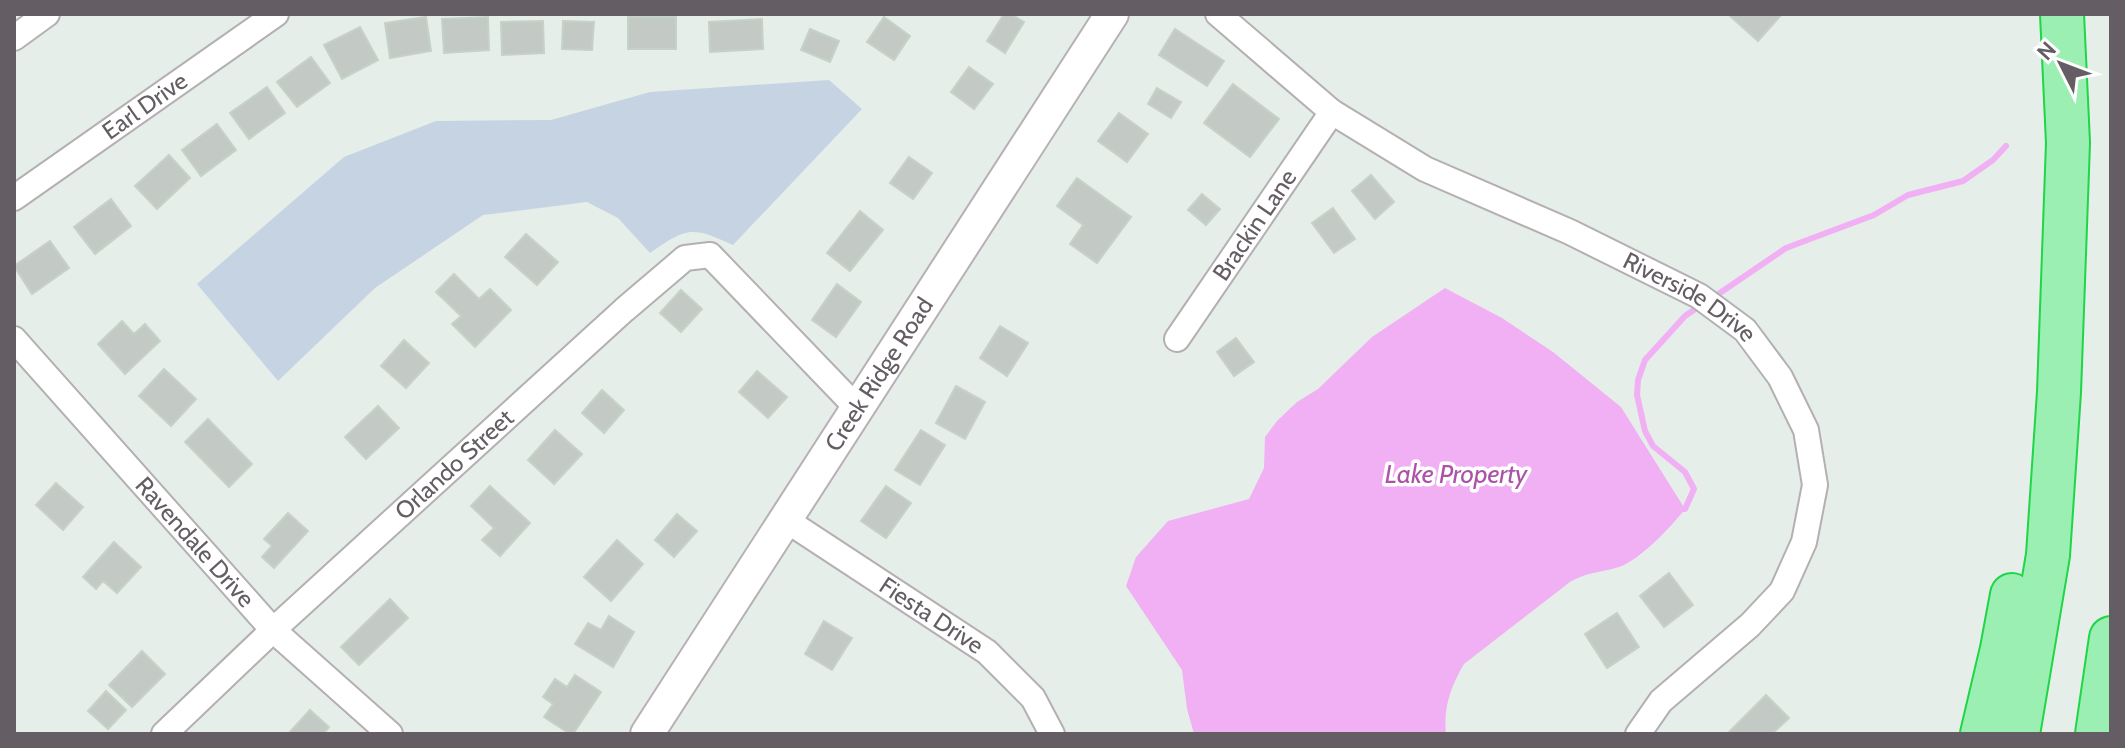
<svg xmlns="http://www.w3.org/2000/svg" width="2125" height="748" viewBox="0 0 2125 748" font-family="Cabin,sans-serif">
  <rect width="100%" height="100%" fill="#e6eee9"/>
  <path fill="#c6d3e2" d="M 829,80 L 862,109 L 733,245 C 692,226 687,227 650,253 L 618,218 L 587,202 L 483,215 L 375,288 L 278,381 L 197,284 L 344,157 L 436,121 L 551,120 L 650,92 Z"/>
  <path fill="#f2b0f4" d="M 1445,288 L 1502,318 L 1553,352 L 1621,407 L 1685,509 C 1672,526 1640,560 1619,567 C 1600,573 1590,571 1570,582 L 1464,664 C 1451,686 1443,708 1446,734 L 1194,734 L 1187,709 L 1182,670 L 1126,586 L 1136,557 L 1168,521 L 1249,499 L 1264,468 L 1265,437 L 1277,421 L 1297,402 L 1318,389 L 1372,337 Z"/>
  <g fill="none" stroke-linecap="round" stroke-linejoin="round">
    <path stroke="#f2b0f4" stroke-width="6" d="M 1711,299 L 1786,248 L 1874,215 L 1908,195 L 1963,181 L 1993,160 L 2006,146
      M 1680,509 L 1685,509 L 1694,489 L 1685,472 L 1653,446 L 1645,431 L 1637,395 L 1638,380 L 1645,360 L 1685,316 L 1701,305"/>
  </g>
  <path fill="#c3cac5" stroke="#c5d2c8" stroke-width="2" d="M 1004,14 L 1011,14 L 1024,22 L 1005,53 L 987,41 Z
    M 1732,14 L 1782,14 L 1758,41 L 1730,16 Z
    M 426,17 L 431,51 L 390,58 L 385,23 Z
    M 488,17 L 489,50 L 444,53 L 442,19 Z
    M 628,17 L 676,17 L 676,49 L 628,49 Z
    M 884,17 L 910,36 L 894,60 L 867,42 Z
    M 762,19 L 763,49 L 710,52 L 709,22 Z
    M 543,21 L 544,53 L 502,55 L 501,22 Z
    M 563,21 L 594,22 L 592,50 L 562,49 Z
    M 360,27 L 378,60 L 342,79 L 324,45 Z
    M 810,29 L 839,41 L 830,62 L 801,50 Z
    M 1175,29 L 1224,61 L 1207,86 L 1159,55 Z
    M 311,57 L 330,83 L 297,107 L 277,82 Z
    M 969,67 L 993,84 L 974,109 L 951,92 Z
    M 1233,84 L 1279,119 L 1250,157 L 1204,123 Z
    M 267,87 L 285,113 L 249,139 L 230,113 Z
    M 1157,88 L 1181,102 L 1171,118 L 1148,104 Z
    M 1119,113 L 1148,134 L 1127,162 L 1098,141 Z
    M 217,124 L 236,150 L 201,176 L 182,150 Z
    M 169,155 L 190,178 L 157,209 L 135,186 Z
    M 909,157 L 932,173 L 913,199 L 890,183 Z
    M 1371,175 L 1394,202 L 1375,219 L 1352,191 Z
    M 1077,178 L 1131,217 L 1097,263 L 1070,244 L 1083,225 L 1057,206 Z
    M 1202,194 L 1220,209 L 1206,225 L 1188,210 Z
    M 111,199 L 131,226 L 95,254 L 74,227 Z
    M 1333,208 L 1355,239 L 1334,253 L 1312,223 Z
    M 860,211 L 883,230 L 850,271 L 827,253 Z
    M 526,234 L 558,262 L 537,285 L 505,257 Z
    M 50,241 L 69,268 L 32,294 L 14,266 Z
    M 454,274 L 479,299 L 490,289 L 511,310 L 475,347 L 452,324 L 461,316 L 436,292 Z
    M 837,284 L 861,302 L 836,337 L 812,320 Z
    M 681,290 L 702,309 L 681,332 L 660,313 Z
    M 122,321 L 134,334 L 145,324 L 160,341 L 125,374 L 98,344 Z
    M 1000,326 L 1028,343 L 1007,376 L 980,358 Z
    M 1236,338 L 1254,362 L 1234,376 L 1217,352 Z
    M 404,340 L 429,363 L 406,388 L 381,366 Z
    M 164,369 L 196,399 L 171,426 L 139,396 Z
    M 757,371 L 787,397 L 768,418 L 739,392 Z
    M 956,386 L 985,402 L 965,439 L 936,423 Z
    M 602,390 L 624,410 L 604,433 L 582,413 Z
    M 378,406 L 399,428 L 366,459 L 345,437 Z
    M 208,419 L 252,464 L 229,487 L 185,442 Z
    M 555,430 L 582,454 L 554,484 L 528,460 Z
    M 921,430 L 945,445 L 920,485 L 895,470 Z
    M 56,483 L 83,507 L 63,530 L 36,505 Z
    M 490,486 L 530,523 L 500,556 L 482,540 L 494,528 L 471,506 Z
    M 886,486 L 911,503 L 886,538 L 861,521 Z
    M 288,513 L 308,531 L 274,568 L 262,557 L 272,546 L 264,539 Z
    M 677,514 L 697,531 L 674,557 L 655,540 Z
    M 617,540 L 643,564 L 611,601 L 584,577 Z
    M 114,542 L 141,567 L 117,593 L 103,581 L 96,589 L 83,577 Z
    M 1669,573 L 1693,605 L 1664,627 L 1640,596 Z
    M 390,599 L 408,618 L 359,665 L 341,647 Z
    M 1617,613 L 1639,647 L 1607,668 L 1585,634 Z
    M 609,616 L 634,632 L 613,667 L 575,644 L 588,623 L 601,630 Z
    M 824,621 L 852,638 L 832,670 L 805,654 Z
    M 142,651 L 165,674 L 132,707 L 109,685 Z
    M 575,675 L 601,692 L 573,734 L 570,734 L 544,717 L 553,704 L 543,697 L 555,679 L 567,687 Z
    M 106,691 L 126,710 L 108,729 L 88,711 Z
    M 1766,695 L 1789,718 L 1772,734 L 1727,734 Z
    M 310,710 L 329,727 L 323,734 L 288,734 Z"/>
  <g fill="none" stroke-linecap="round" stroke-linejoin="round">
    <g stroke="#b4afb3" stroke-width="28">
      <g id="street">
        <path id="s1" d="M 1218,14 L 1332,112 L 1425,169 L 1570,232 L 1699,296 L 1745,330 L 1780,377 L 1806,430 L 1815,485 L 1804,542 L 1782,591 L 1750,625 L 1661,701 L 1638,734"/>
        <path d="M 14,38 L 47,14"/>
        <path id="s2" d="M 14,198 L 276,14"/>
        <path id="s3" d="M 14,339 L 273,630 L 390,734"/>
        <path id="s4" d="M 1177,339 L 1332,112"/>
        <path id="s5" d="M 786,520 L 987,652 L 1033,698 L 1052,734"/>
        <path id="s6" d="M 164,734 L 273,630 L 624,310 L 685,258 L 710,255 L 858,409"/>
      </g>
    </g>
    <g stroke="#b7b0b6" stroke-width="36">
      <g id="secondary">
        <path id="s7" d="M 647,734 L 1112,14"/>
      </g>
    </g>
    <g stroke="#1ed647" stroke-width="46">
      <path id="highway" d="M 1982,734 L 2002,649 L 2012,595
        M 2018,734 L 2048,555 L 2059,392 L 2068,143 L 2062,14
        M 2097,734 L 2111,638"/>
    </g>
    <use href="#street" stroke="#fff" stroke-width="24"/>
    <use href="#secondary" stroke="#fff" stroke-width="32"/>
    <use href="#highway" stroke="#9cefb3" stroke-width="42"/>
  </g>
  <g text-anchor="middle" stroke-width="7" stroke-linejoin="round" paint-order="stroke">
    <g font-size="24" fill="#645e64" stroke="#fff">
      <text dy="8" stroke="none"><textPath href="#s2" startOffset="160">Earl Drive</textPath></text>
      <text dy="8" stroke="none"><textPath href="#s4" startOffset="138">Brackin Lane</textPath></text>
      <text dy="8" stroke="none"><textPath href="#s1" startOffset="554">Riverside Drive</textPath></text>
      <text dy="8" stroke="none"><textPath href="#s7" startOffset="428">Creek Ridge Road</textPath></text>
      <text dy="8" stroke="none"><textPath href="#s6" startOffset="396">Orlando Street</textPath></text>
      <text dy="8" stroke="none"><textPath href="#s3" startOffset="272">Ravendale Drive</textPath></text>
      <text dy="8" stroke="none"><textPath href="#s5" startOffset="174">Fiesta Drive</textPath></text>
    </g>
    <g font-size="26" font-style="italic" fill="#ac53a8" stroke="#fff">
      <text x="1456" y="483">Lake Property</text>
    </g>
  </g>
  <rect width="2125" height="748" fill="none" stroke="#645e64" stroke-width="32"/>
  <g transform="translate(2061 64) rotate(312)" stroke="#ffffff" stroke-width="6" paint-order="stroke">
  <path d="M0-6L14 30L0 20L-14 30Z" fill="#645e64"/>
  <text y="-12" font-size="22" font-weight="bold" text-anchor="middle" fill="#645e64">N</text>
  </g>
</svg>
